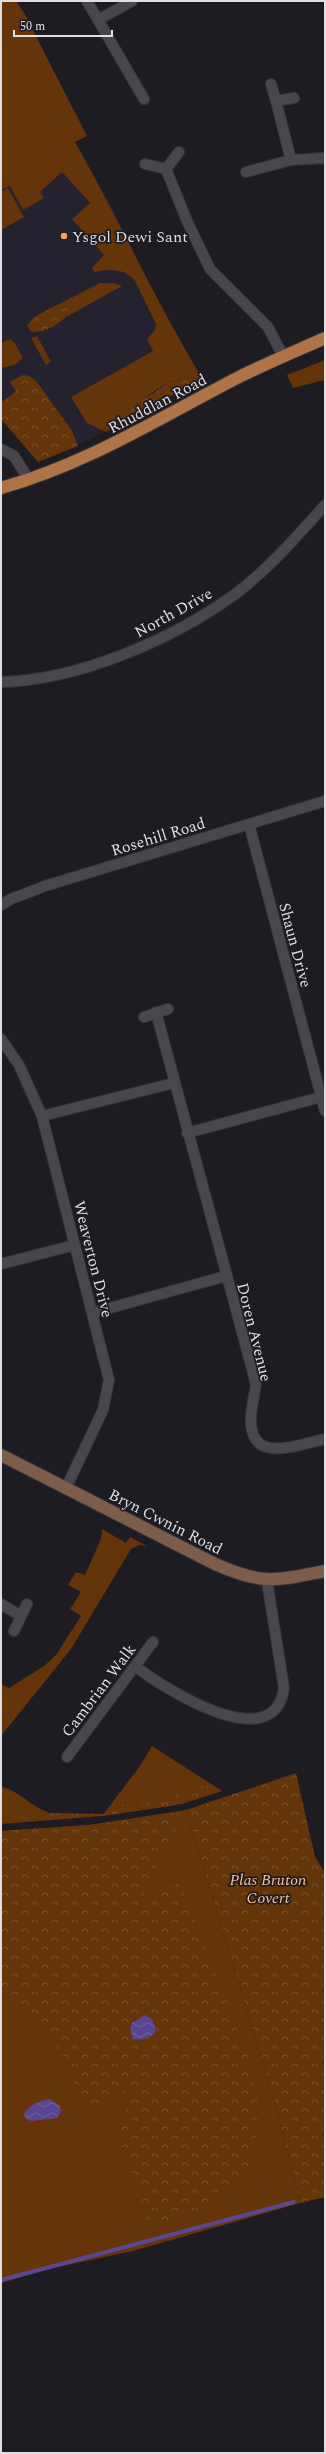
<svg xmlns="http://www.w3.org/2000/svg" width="326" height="2454" viewBox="0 0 326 2454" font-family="Spectral,serif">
  <defs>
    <pattern id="forest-crowns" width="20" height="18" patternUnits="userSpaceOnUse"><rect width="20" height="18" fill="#653409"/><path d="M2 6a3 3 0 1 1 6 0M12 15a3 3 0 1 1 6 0" fill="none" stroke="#7b512d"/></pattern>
    <pattern id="water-waves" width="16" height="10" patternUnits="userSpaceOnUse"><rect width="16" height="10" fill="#5a4791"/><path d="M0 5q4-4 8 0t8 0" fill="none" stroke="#7161a0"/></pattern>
  </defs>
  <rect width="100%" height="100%" fill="#1d1c22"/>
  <path fill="#24222e" d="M 1,1 L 16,1 L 24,13 L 87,136 L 75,142 L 111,205 L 168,321 L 202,378 L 106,432 L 38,462 L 1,419 Z"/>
  <path fill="#653409" d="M 1,1 L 16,1 L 24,13 L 87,136 L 75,142 C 119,220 156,302 202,378 L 198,381 L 192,377 L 168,382 L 116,417 L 119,425 L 106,432 L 87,423 L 71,397 L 153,351 L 147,339 L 155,330 L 156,324 L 135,281 C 124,268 110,269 94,272 L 92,268 L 104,255 L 72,219 L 90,203 L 62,172 L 40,192 L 44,198 L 23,210 L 10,186 L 1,190 Z
    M 8,188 L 24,217 L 1,230 L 1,192 Z
    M 100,283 L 113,283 L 122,286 L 66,317 L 67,313 L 59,304 Z
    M 37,336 L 51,362 L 46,365 L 31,338 Z
    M 10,339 L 15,343 L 23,358 L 15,365 L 1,368 L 1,343 Z
    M 325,360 L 325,380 L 293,388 L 287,375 Z
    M 102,1529 L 126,1543 L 130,1537 L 147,1546 L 139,1545 L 131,1549 L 71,1649 L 1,1736 L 1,1684 L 9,1688 L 44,1666 L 56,1655 L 81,1616 L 70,1609 L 81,1592 L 68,1585 L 76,1572 L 85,1575 L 101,1539 Z
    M 152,1746 L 222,1791 L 181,1804 L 102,1816 L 140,1766 Z
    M 1,1787 C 17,1789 31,1807 50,1813 L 27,1822 L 1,1824 Z
    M 186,1810 L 276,2106 L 300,2203 L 133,2251 L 53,2268 L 1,2283 L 1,1831 L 89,1825 Z"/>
  <path fill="url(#forest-crowns)" d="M 59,304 L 67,309 L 66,317 C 56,326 45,332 31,332 L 27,325 L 37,315 Z
    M 23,375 L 29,376 L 36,381 L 72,431 L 78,446 L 38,462 L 1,419 L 1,403 L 16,391 L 10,382 Z
    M 192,377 L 198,381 L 119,425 L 116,417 L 119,412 L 154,393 L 168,382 Z
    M 296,1773 L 315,1857 L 325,1873 L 325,2197 L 300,2203 L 276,2106 L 186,1810 Z
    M 213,1785 L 222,1791 L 181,1804 L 175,1795 L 185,1789 Z
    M 165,1795 L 170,1796 L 177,1805 L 102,1816 L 27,1822 L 50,1813 L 104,1814 L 118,1805 L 145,1804 Z
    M 182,1812 L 180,1821 L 143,1897 L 181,1882 L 249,2060 L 258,2104 L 256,2145 L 246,2173 L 232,2192 L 204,2210 L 149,2227 L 137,2183 L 118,2136 L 131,2097 L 142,2083 L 86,2110 C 68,2070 50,2010 1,2000 L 1,1831 L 89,1825 Z"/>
  <path fill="url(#water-waves)" d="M 145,2015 L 152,2019 L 156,2030 C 152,2039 142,2040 133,2039 L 130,2028 L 132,2023 Z
    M 50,2099 L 60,2106 L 61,2112 L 57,2118 L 31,2121 L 25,2118 L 24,2113 C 31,2104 39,2101 50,2099 Z"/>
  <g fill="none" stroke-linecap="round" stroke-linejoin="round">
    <path stroke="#5a4791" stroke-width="4" d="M 1,2280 L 294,2202"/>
    <g stroke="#37363b" stroke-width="12">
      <path id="street" d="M 87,1 L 144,99
        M 98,20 L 132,1
        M 271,84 L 276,101
        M 291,160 L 276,101 L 294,98
        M 145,164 L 166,169 L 179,152
        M 166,169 L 187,221 L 210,269 L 268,327 L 283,356
        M 246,172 L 291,160 L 325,158
        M 1,449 L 14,456 L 29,480
        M 1,682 C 79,680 171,640 234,595 C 268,570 297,536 325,505
        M 249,824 L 325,1111
        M 1,905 L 11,899 L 45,886 L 325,801
        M 156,1012 L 256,1384 C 254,1397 250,1412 251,1424 C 254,1464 300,1444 325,1439
        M 144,1017 L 168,1009
        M 1,1039 L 19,1065 L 42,1116 L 109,1380 L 103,1410 L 66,1488
        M 42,1116 L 174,1083
        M 187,1133 L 321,1097
        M 1,1264 L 75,1245
        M 92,1313 L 226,1276
        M 1,1604 L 21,1616
        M 14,1631 L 27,1604
        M 135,1666 C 163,1688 274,1759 284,1688 L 267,1581
        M 67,1757 L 153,1642"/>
    </g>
    <g stroke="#37363b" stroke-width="14">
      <path id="secondary" d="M 1,1455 L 215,1564 C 263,1585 274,1581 325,1571"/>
    </g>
    <g stroke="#37363b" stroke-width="14">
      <path id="primary" d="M 1,488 C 87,464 161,417 239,377 C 267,363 296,351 325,338"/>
    </g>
    <use href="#street" stroke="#48474e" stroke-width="10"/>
    <use href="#secondary" stroke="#7c5d4a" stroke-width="12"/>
    <use href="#primary" stroke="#b07346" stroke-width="12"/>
  </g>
  <circle fill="#fd9d54" stroke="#1d1c22" stroke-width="1.5" cx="64" cy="236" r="4"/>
  <g text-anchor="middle" stroke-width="3.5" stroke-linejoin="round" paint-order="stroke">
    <g font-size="16" fill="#dfdee3" stroke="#1d1c22" text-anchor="start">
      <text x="72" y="242">Ysgol Dewi Sant</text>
    </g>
    <g font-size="16" fill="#dfdee3" stroke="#1d1c22">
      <text transform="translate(157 403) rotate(-28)" y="6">Rhuddlan Road</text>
      <text transform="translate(173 612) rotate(-29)" y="6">North Drive</text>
      <text transform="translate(158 836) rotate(-17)" y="6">Rosehill Road</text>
      <text transform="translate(296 945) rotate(75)" y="6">Shaun Drive</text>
      <text transform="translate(94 1259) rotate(76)" y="6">Weaverton Drive</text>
      <text transform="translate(255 1332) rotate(76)" y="6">Doren Avenue</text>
      <text transform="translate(166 1521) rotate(27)" y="6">Bryn Cwnin Road</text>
      <text transform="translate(98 1690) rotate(-53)" y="6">Cambrian Walk</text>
    </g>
    <g font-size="16" font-style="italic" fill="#fcbf95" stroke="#1d1c22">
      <text x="268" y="1885">Plas Bruton<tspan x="268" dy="18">Covert</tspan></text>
    </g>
  </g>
  <rect width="326" height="2454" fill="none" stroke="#dfdee3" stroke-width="4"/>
  <path d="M14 30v6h98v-6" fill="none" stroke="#dfdee3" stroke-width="2"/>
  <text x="20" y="30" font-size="12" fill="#dfdee3" stroke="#1d1c22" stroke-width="3" paint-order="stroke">50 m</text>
</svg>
